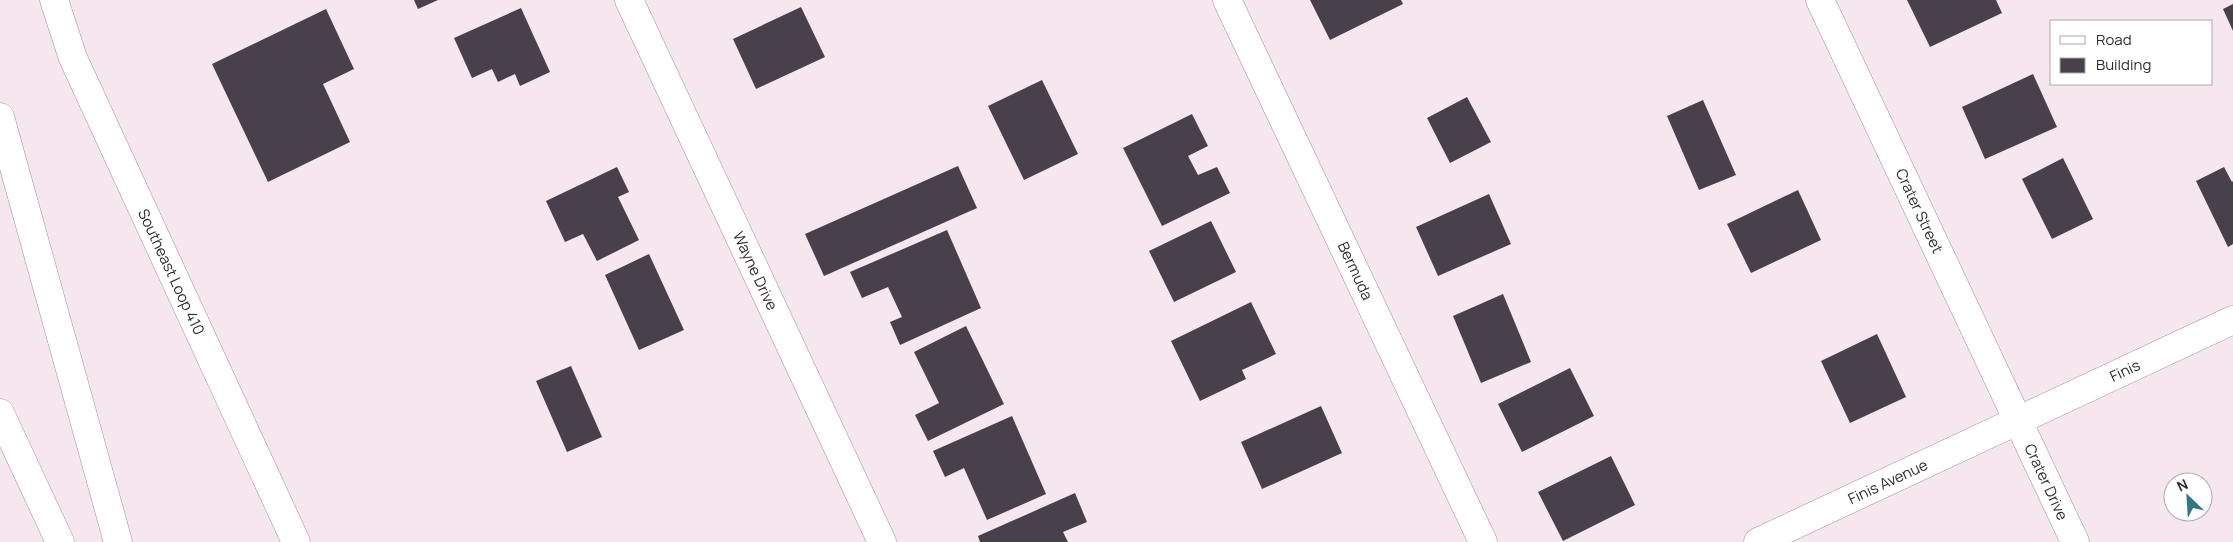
<svg xmlns="http://www.w3.org/2000/svg" width="2233" height="542" viewBox="0 0 2233 542" font-family="Manrope,sans-serif">
  <rect width="100%" height="100%" fill="#f6e7ef"/>
  <path fill="#48414b" d="M 414,0 L 438,0 L 418,9 Z
    M 1310,0 L 1401,0 L 1403,4 L 1330,40 Z
    M 1907,0 L 1996,0 L 2002,13 L 1930,47 Z
    M 2233,4 L 2233,31 L 2223,9 Z
    M 801,7 L 825,57 L 756,89 L 733,39 Z
    M 521,8 L 550,72 L 520,86 L 515,74 L 498,82 L 492,69 L 472,78 L 454,38 Z
    M 326,9 L 354,69 L 323,84 L 350,142 L 268,182 L 212,64 Z
    M 2033,74 L 2057,127 L 1985,159 L 1962,107 Z
    M 1042,80 L 1078,154 L 1024,180 L 988,106 Z
    M 1467,97 L 1491,142 L 1450,163 L 1427,118 Z
    M 1703,100 L 1736,175 L 1699,190 L 1667,116 Z
    M 1192,114 L 1208,146 L 1188,156 L 1198,175 L 1217,167 L 1230,193 L 1162,226 L 1123,148 Z
    M 2063,158 L 2093,219 L 2052,239 L 2022,179 Z
    M 958,166 L 977,208 L 824,276 L 805,234 Z
    M 617,167 L 629,192 L 618,197 L 639,240 L 597,261 L 583,234 L 565,242 L 546,201 Z
    M 2224,167 L 2232,182 L 2233,181 L 2233,244 L 2228,247 L 2196,181 Z
    M 1798,190 L 1821,240 L 1751,273 L 1727,224 Z
    M 1489,194 L 1511,244 L 1438,276 L 1416,227 Z
    M 1211,221 L 1236,272 L 1174,302 L 1149,251 Z
    M 947,230 L 981,308 L 900,345 L 890,322 L 902,317 L 888,287 L 862,298 L 850,272 Z
    M 649,254 L 684,330 L 639,350 L 605,275 Z
    M 1503,294 L 1531,362 L 1481,383 L 1453,316 Z
    M 1251,302 L 1276,354 L 1242,370 L 1246,379 L 1200,401 L 1171,341 Z
    M 966,326 L 1004,404 L 928,441 L 915,415 L 939,403 L 914,352 Z
    M 1877,334 L 1906,397 L 1850,423 L 1821,361 Z
    M 571,366 L 602,437 L 567,452 L 536,381 Z
    M 1570,368 L 1594,416 L 1522,452 L 1498,404 Z
    M 1321,406 L 1342,453 L 1262,489 L 1241,442 Z
    M 1012,416 L 1046,494 L 987,520 L 964,468 L 945,477 L 933,451 Z
    M 1611,456 L 1635,505 L 1563,541 L 1538,492 Z
    M 1075,493 L 1087,522 L 1063,532 L 1068,542 L 980,542 L 978,536 Z"/>
  <g fill="none" stroke-linecap="round" stroke-linejoin="round">
    <g stroke="#9e9198" stroke-width="29">
      <path id="minor" d="M 629,0 L 882,542
        M 1227,0 L 1483,542
        M 1820,0 L 2075,542
        M 1758,542 L 2233,320"/>
    </g>
    <g stroke="#9e9198" stroke-width="29">
      <path id="major" d="M 54,0 L 73,58 L 296,542"/>
    </g>
    <g stroke="#9e9198" stroke-width="29">
      <path id="highway" d="M 0,117 L 118,542
        M 0,413 L 60,542"/>
    </g>
    <use href="#minor" stroke="#fff" stroke-width="28"/>
    <use href="#major" stroke="#fff" stroke-width="28"/>
    <use href="#highway" stroke="#fff" stroke-width="28"/>
  </g>
  <g text-anchor="middle" stroke-width="5" stroke-linejoin="round" paint-order="stroke">
    <g font-size="15" fill="#302b2e" stroke="#fff">
      <text transform="translate(1919 211) rotate(65)" y="5">Crater Street</text>
      <text transform="translate(755 271) rotate(65)" y="5">Wayne Drive</text>
      <text transform="translate(1355 271) rotate(65)" y="5">Bermuda</text>
      <text transform="translate(171 272) rotate(65)" y="5">Southeast Loop 410</text>
      <text transform="translate(2125 371) rotate(-25)" y="5">Finis</text>
      <text transform="translate(1888 482) rotate(-25)" y="5">Finis Avenue</text>
      <text transform="translate(2046 482) rotate(65)" y="5">Crater Drive</text>
    </g>
  </g>
  <rect x="2050" y="20" width="162" height="65" fill="#ffffff" stroke="#acaaab"/>
  <rect x="2060" y="36" width="25" height="8" fill="#ffffff" stroke="#acaaab"/>
  <text x="2096" y="45" font-size="15" fill="#302b2e">Road</text>
  <rect x="2060" y="58" width="25" height="15" fill="#48414b" stroke="#acaaab"/>
  <text x="2096" y="70" font-size="15" fill="#302b2e">Building</text>
  <g transform="translate(2188 497) rotate(335)"><circle r="24" fill="#ffffff" stroke="#acaaab"/>
  <path d="M0-4L9 19L0 12L-9 19Z" fill="#317783"/>
  <text y="-8" font-size="14" font-weight="bold" text-anchor="middle" fill="#302b2e">N</text>
  </g>
</svg>
